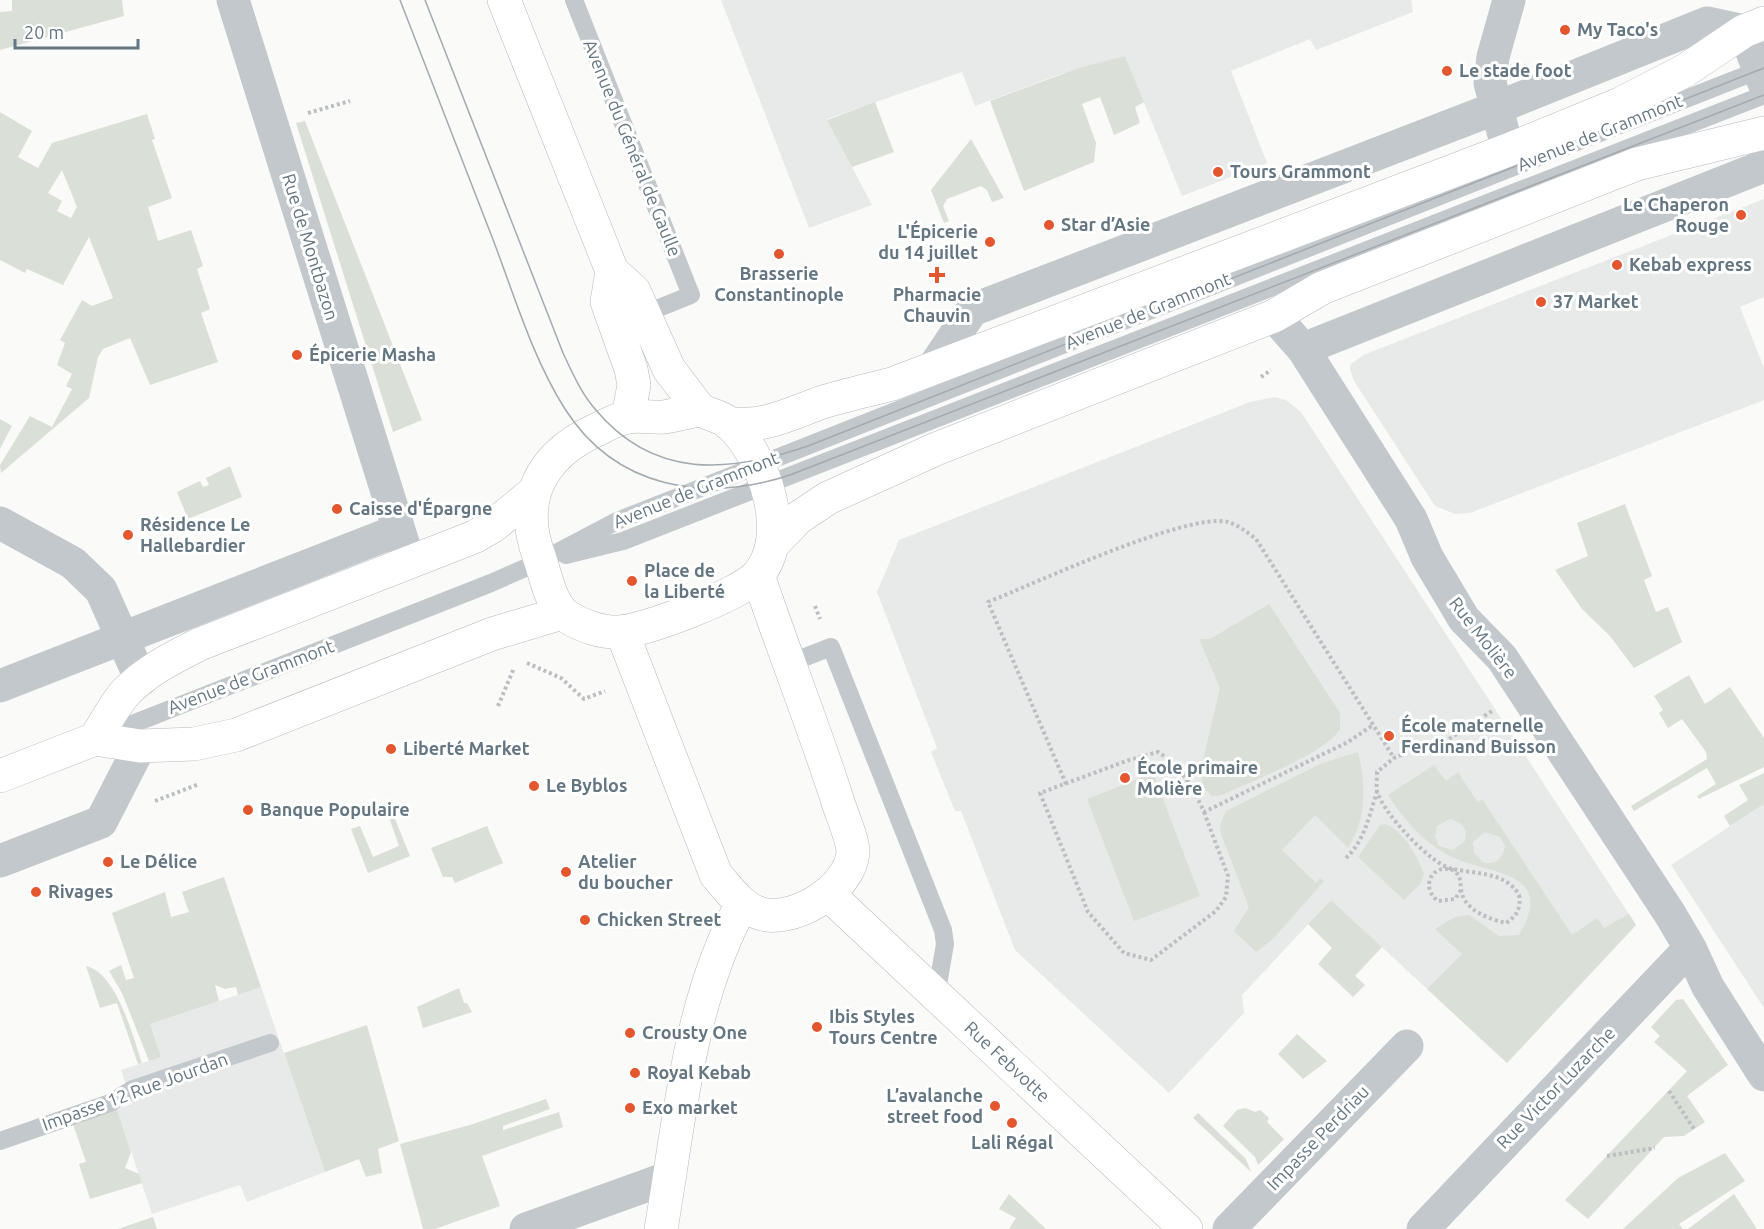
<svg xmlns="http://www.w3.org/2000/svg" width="1764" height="1229" viewBox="0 0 1764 1229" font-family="Ubuntu,sans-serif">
  <rect width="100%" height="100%" fill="#fafaf8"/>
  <path fill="#e8e9e9" d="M 721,0 L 1411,0 L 1413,12 L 1316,50 L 1310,39 L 1231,71 L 1267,163 L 1182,196 L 1125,56 L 1058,75 L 975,106 L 962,72 L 827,119 L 872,205 L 809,228 Z
    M 1764,199 L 1764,297 L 1740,307 L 1764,368 L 1764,400 L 1470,513 L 1455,514 L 1435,506 L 1354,381 L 1350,369 L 1351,364 L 1363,355 Z
    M 1275,397 L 1286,400 L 1301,412 L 1636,925 L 1507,1063 L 1331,900 L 1242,995 L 1244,1013 L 1169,1093 L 1015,950 L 961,811 L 955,811 L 931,752 L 937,748 L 877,592 L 899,540 L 1250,402 Z
    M 1764,804 L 1764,1008 L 1671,865 Z
    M 261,987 L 325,1172 L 247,1202 L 240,1185 L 152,1214 L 117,1109 L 132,1104 L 121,1070 L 161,1057 L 150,1024 Z"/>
  <path fill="#dadfd7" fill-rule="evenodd" d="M 12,0 L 122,0 L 124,16 L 0,50 L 0,12 L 12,11 Z
    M 1125,56 L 1144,102 L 1135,107 L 1140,123 L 1114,135 L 1100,97 L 1082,104 L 1096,143 L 1094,162 L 1024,191 L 990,101 L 1079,68 Z
    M 875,102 L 894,152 L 852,167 L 827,120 Z
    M 0,112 L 32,131 L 18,157 L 38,168 L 52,143 L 147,114 L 155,139 L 152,140 L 172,198 L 148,207 L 158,241 L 191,230 L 203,266 L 197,269 L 210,309 L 201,313 L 218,362 L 150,385 L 130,338 L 103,349 L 98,357 L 89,398 L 1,473 L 0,465 L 30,416 L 52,427 L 72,389 L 66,386 L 72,374 L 57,365 L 65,343 L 60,340 L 82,300 L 92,306 L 113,298 L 89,237 L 63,285 L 27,269 L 25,273 L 0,260 ZM 62,170 L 77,207 L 71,218 L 57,211 L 62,201 L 48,193 Z
    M 305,121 L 422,420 L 393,432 L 296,123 Z
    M 971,139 L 1004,198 L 992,202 L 987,190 L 981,186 L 947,199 L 943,206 L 949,221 L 944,223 L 931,190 Z
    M 0,419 L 12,426 L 0,449 Z
    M 230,466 L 242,497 L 188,519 L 177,492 L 200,481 L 203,487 L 209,485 L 206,478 Z
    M 1625,504 L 1652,576 L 1644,580 L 1656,612 L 1668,607 L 1682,642 L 1634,668 L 1610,636 L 1582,609 L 1555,570 L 1588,556 L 1577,523 Z
    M 1269,604 L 1340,713 L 1340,729 C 1325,754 1251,781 1222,795 L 1212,796 L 1203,787 L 1201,768 L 1220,688 L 1199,639 L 1210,639 Z
    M 1689,675 L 1705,704 L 1730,687 L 1764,738 L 1764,767 L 1699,799 L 1697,796 L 1716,784 L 1707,768 L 1634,811 L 1631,806 L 1707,759 L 1706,752 L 1682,719 L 1668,728 L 1659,713 L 1663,710 L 1654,696 Z
    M 1358,752 C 1366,784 1367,819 1348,848 L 1315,815 L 1282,850 L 1316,883 L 1320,878 L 1324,881 L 1273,939 L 1256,952 L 1234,931 L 1249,907 L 1221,834 L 1220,825 L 1226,811 L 1320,764 Z
    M 1434,765 L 1446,781 L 1458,772 L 1478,803 L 1482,799 L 1572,935 L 1597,918 L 1604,928 L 1629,914 L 1636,925 L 1507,1063 L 1427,989 L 1462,954 L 1435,929 L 1455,917 L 1469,915 L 1499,936 L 1519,935 C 1559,867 1484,876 1446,854 C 1421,840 1403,818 1388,795 ZM 1450,819 L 1460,823 L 1466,831 L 1465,841 L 1453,850 L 1439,846 L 1435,837 L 1437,826 ZM 1485,832 L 1500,837 L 1505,846 C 1503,858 1496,865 1484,863 L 1474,853 L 1473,842 Z
    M 1153,773 L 1200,896 L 1134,921 L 1087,799 Z
    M 1764,773 L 1764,804 L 1730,826 L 1724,816 L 1748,800 L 1739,785 Z
    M 389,804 L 410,856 L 368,873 L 351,829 L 360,826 L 373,857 L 399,846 L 385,806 Z
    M 1385,824 C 1403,830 1418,857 1424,874 L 1420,884 L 1404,900 L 1358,857 L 1380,825 Z
    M 487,826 L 503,863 L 455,883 L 452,877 L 443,877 L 431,848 Z
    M 224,877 L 261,987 L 238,995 L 236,987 L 225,989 L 215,985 L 219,1001 L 150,1024 L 161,1057 L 149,1061 L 122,993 L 109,971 L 121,965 L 126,980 L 134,978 L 112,913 L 165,892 L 171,917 L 189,912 L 182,892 Z
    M 1331,900 L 1382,947 L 1355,976 L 1365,985 L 1353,997 L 1318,964 L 1332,948 L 1308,924 Z
    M 86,966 C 117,973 133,1037 142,1063 L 138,1064 L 117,1003 L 100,1008 Z
    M 459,988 L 464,1003 L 467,1003 L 472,1012 L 423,1028 L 417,1007 Z
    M 1683,999 L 1728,1065 L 1687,1096 L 1705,1122 L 1684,1136 L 1664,1137 L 1588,1219 L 1565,1200 L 1687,1071 L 1654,1042 L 1660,1036 L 1651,1027 L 1676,1000 Z
    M 367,1025 L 399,1141 L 378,1149 L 382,1173 L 366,1177 L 359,1159 L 325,1172 L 284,1053 Z
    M 1297,1034 L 1327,1061 L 1303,1079 L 1278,1054 Z
    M 546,1099 L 550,1109 L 503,1126 L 503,1130 L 559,1112 L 563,1127 L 482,1156 L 500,1206 L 435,1229 L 423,1229 L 400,1144 L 470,1125 Z
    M 1245,1108 L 1255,1112 L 1260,1110 L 1269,1118 L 1267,1122 L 1284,1139 L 1258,1165 L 1255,1157 L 1223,1126 L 1237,1110 Z
    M 117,1109 L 131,1152 L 125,1168 L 139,1174 L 142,1183 L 90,1199 L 79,1164 L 86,1162 L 73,1124 Z
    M 1198,1113 L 1246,1159 L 1251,1172 L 1193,1118 Z
    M 1725,1153 L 1745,1181 L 1679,1224 L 1683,1229 L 1623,1229 L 1678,1178 Z
    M 1009,1194 L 1046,1229 L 1009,1229 L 1016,1218 L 999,1209 Z
    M 1734,1194 L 1757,1229 L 1688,1229 Z
    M 153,1217 L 157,1229 L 118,1229 Z"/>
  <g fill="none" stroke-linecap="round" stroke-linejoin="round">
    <g stroke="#b3babf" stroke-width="34">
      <path id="secondary" d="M 504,0 L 612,271 L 634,291 L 669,369 L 700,410
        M 612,271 L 607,302 L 631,369 L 634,385 L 628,417
        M 622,632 L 716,875 C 728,888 739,905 756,912 C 790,927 851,889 853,852 C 853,839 841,813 837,799 C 813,724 783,650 758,575
        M 828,894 L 1186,1229
        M 661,1229 C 680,1120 688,1003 742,904"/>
    </g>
    <g stroke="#b5babe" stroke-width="34">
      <path id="primary" d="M 700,410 C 709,414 722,417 729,423 C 764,455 793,536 757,576 C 739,595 647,630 620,632 C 602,633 582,626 568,617 C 550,605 546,576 539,556 C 518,500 541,456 594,431 C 605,426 616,419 628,417 C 639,415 652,418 664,417 C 676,415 688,412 700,410 Z
        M 728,423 C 763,429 791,413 823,402 C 846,395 869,390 892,384 L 1508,150 L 1620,104 L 1686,70 L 1744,31 L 1764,23
        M 774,543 L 798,518 L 828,498 L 936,449 L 1274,316 L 1322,288 L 1637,164 L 1764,133
        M 95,739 C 105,724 114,705 126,692 C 146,671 174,657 200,644 L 474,537 L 493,526 L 533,493
        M 0,776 L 95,739 L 140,746 L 194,744 L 236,735 L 492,634 L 562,613"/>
    </g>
    <path stroke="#bbbfc2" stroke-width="4" stroke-dasharray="3 3" stroke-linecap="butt" d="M 308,113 L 350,101
      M 1261,377 L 1271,370
      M 815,606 L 820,619
      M 527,663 L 561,678 L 584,699 L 605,691
      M 498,706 L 514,668
      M 1066,784 L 988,602 C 1034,584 1187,512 1228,522 C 1238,525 1247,532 1256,539 L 1394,758
      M 155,801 L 199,784
      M 1204,812 L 1228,876 L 1226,897 L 1216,911 L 1151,960 L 1124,953 L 1088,912 L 1040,793 L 1129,760 L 1158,752 C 1182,767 1192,786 1204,812 L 1348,742 L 1373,725
      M 1346,858 C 1365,840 1369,816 1377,792
      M 1461,890 L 1455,899 L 1438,901 C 1419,887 1433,861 1455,871 C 1461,878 1460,881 1461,889 C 1463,910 1489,919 1506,923 C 1517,916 1521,908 1519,895 C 1506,872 1476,874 1453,869 C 1432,866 1382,812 1377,791 C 1376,785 1377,778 1377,772 L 1394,758 L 1414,749 L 1440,745 L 1492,711
      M 1669,1091 L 1694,1129
      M 1607,1156 L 1655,1148"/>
    <path stroke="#c3c8cc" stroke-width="18" d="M 574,0 L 691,295 L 644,314
      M 566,555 L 623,541 L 1764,95
      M 790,663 L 831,647 L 943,930 L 945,944 L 936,996
      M 102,736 L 491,583 L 541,561 L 617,521 L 1764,68
      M 0,1141 L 110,1103 L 133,1089 L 270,1043"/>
    <path stroke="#c3c8cc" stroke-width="33" d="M 233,0 L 409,562
      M 1508,150 L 1490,83 L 1493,57 L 1509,0
      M 1274,316 L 1303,349 L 1411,519 L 1427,557 L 1464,619 L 1502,658 L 1670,914 L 1690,948 L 1708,987 L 1764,1075
      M 1303,349 L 1764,166
      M 933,368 L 972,310 L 1496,108 L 1707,23 L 1744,31 L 1764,83
      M 0,523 L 73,563 L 101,590 L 141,680
      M 0,686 L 399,530
      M 0,861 L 101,822 L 140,746
      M 526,1229 L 670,1177
      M 1229,1229 L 1407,1046
      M 1423,1229 L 1690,948"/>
    <use href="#secondary" stroke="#fff" stroke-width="33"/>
    <use href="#primary" stroke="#fff" stroke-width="33"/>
    <path stroke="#a2aab0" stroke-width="1.5" d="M 400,0 C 431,79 461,158 492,237 C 514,294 532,357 565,409 C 616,489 705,503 790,475 L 1764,95
      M 425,0 L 563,353 C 572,372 581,393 595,409 C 654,480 729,473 808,446 L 1764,68"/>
  </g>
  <g fill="#e4572e" stroke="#fff" stroke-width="2">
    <circle cx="1565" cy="30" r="6"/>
    <circle cx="1447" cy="71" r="6"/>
    <circle cx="1218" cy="172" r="6"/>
    <circle cx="1741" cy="215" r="6"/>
    <circle cx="1049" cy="225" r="6"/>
    <circle cx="990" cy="242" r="6"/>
    <circle cx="779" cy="254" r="6"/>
    <circle cx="1617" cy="265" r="6"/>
    <path d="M934 266h6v6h6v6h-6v6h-6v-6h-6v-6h6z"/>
    <circle cx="1541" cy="302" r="6"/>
    <circle cx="297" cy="355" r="6"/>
    <circle cx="337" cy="509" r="6"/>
    <circle cx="128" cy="535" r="6"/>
    <circle cx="632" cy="581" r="6"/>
    <circle cx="1389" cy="736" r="6"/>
    <circle cx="391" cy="749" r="6"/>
    <circle cx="1125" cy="778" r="6"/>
    <circle cx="534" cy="786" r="6"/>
    <circle cx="248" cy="810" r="6"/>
    <circle cx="108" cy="862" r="6"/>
    <circle cx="566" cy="872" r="6"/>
    <circle cx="36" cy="892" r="6"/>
    <circle cx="585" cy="920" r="6"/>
    <circle cx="817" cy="1027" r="6"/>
    <circle cx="630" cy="1033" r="6"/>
    <circle cx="635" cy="1073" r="6"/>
    <circle cx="995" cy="1106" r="6"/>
    <circle cx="630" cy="1108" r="6"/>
    <circle cx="1012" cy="1123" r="6"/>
  </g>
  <g text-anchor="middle" stroke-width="6" stroke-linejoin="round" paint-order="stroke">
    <g font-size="18" font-weight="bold" fill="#657683" stroke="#fff" text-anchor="start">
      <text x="1577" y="36">My Taco's</text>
      <text x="1459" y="77">Le stade foot</text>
      <text x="1230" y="178">Tours Grammont</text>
      <text x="1729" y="211" text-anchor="end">Le Chaperon<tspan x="1729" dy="21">Rouge</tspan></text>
      <text x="1061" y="231">Star d’Asie</text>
      <text x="978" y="238" text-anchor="end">L'Épicerie<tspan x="978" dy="21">du 14 juillet</tspan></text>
      <text x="1629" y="271">Kebab express</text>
      <text x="779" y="280" text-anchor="middle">Brasserie<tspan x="779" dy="21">Constantinople</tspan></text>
      <text x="937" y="301" text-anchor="middle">Pharmacie<tspan x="937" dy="21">Chauvin</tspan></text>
      <text x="1553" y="308">37 Market</text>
      <text x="309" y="361">Épicerie Masha</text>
      <text x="349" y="515">Caisse d'Épargne</text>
      <text x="140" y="531">Résidence Le<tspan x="140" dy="21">Hallebardier</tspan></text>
      <text x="644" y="577">Place de<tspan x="644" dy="21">la Liberté</tspan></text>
      <text x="1401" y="732">École maternelle<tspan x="1401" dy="21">Ferdinand Buisson</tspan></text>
      <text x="403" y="755">Liberté Market</text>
      <text x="1137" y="774">École primaire<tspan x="1137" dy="21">Molière</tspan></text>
      <text x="546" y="792">Le Byblos</text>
      <text x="260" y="816">Banque Populaire</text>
      <text x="120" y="868">Le Délice</text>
      <text x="578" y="868">Atelier<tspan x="578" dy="21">du boucher</tspan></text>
      <text x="48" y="898">Rivages</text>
      <text x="597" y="926">Chicken Street</text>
      <text x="829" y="1023">Ibis Styles<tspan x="829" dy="21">Tours Centre</tspan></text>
      <text x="642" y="1039">Crousty One</text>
      <text x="647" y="1079">Royal Kebab</text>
      <text x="983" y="1102" text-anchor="end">L’avalanche<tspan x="983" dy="21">street food</tspan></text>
      <text x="642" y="1114">Exo market</text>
      <text x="1012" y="1149" text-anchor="middle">Lali Régal</text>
    </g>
    <g font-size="18" fill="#657683" stroke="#fff">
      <text transform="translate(1600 133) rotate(-22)" y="6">Avenue de Grammont</text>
      <text transform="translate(632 148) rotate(68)" y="6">Avenue du Général de Gaulle</text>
      <text transform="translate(310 247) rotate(73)" y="6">Rue de Montbazon</text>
      <text transform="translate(1148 311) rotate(-22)" y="6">Avenue de Grammont</text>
      <text transform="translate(696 490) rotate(-22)" y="6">Avenue de Grammont</text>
      <text transform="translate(1483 638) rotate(52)" y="6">Rue Molière</text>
      <text transform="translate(251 677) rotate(-21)" y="6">Avenue de Grammont</text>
      <text transform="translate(1007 1062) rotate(43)" y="6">Rue Febvotte</text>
      <text transform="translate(1556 1088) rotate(-46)" y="6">Rue Victor Luzarche</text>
      <text transform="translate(135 1092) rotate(-20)" y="6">Impasse 12 Rue Jourdan</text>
      <text transform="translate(1318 1138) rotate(-46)" y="6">Impasse Perdriau</text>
    </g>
  </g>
  <path d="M15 39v9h123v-9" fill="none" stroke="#657683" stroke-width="3"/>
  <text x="24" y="39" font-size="18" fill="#657683" stroke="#ffffff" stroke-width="4.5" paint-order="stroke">20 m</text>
</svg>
